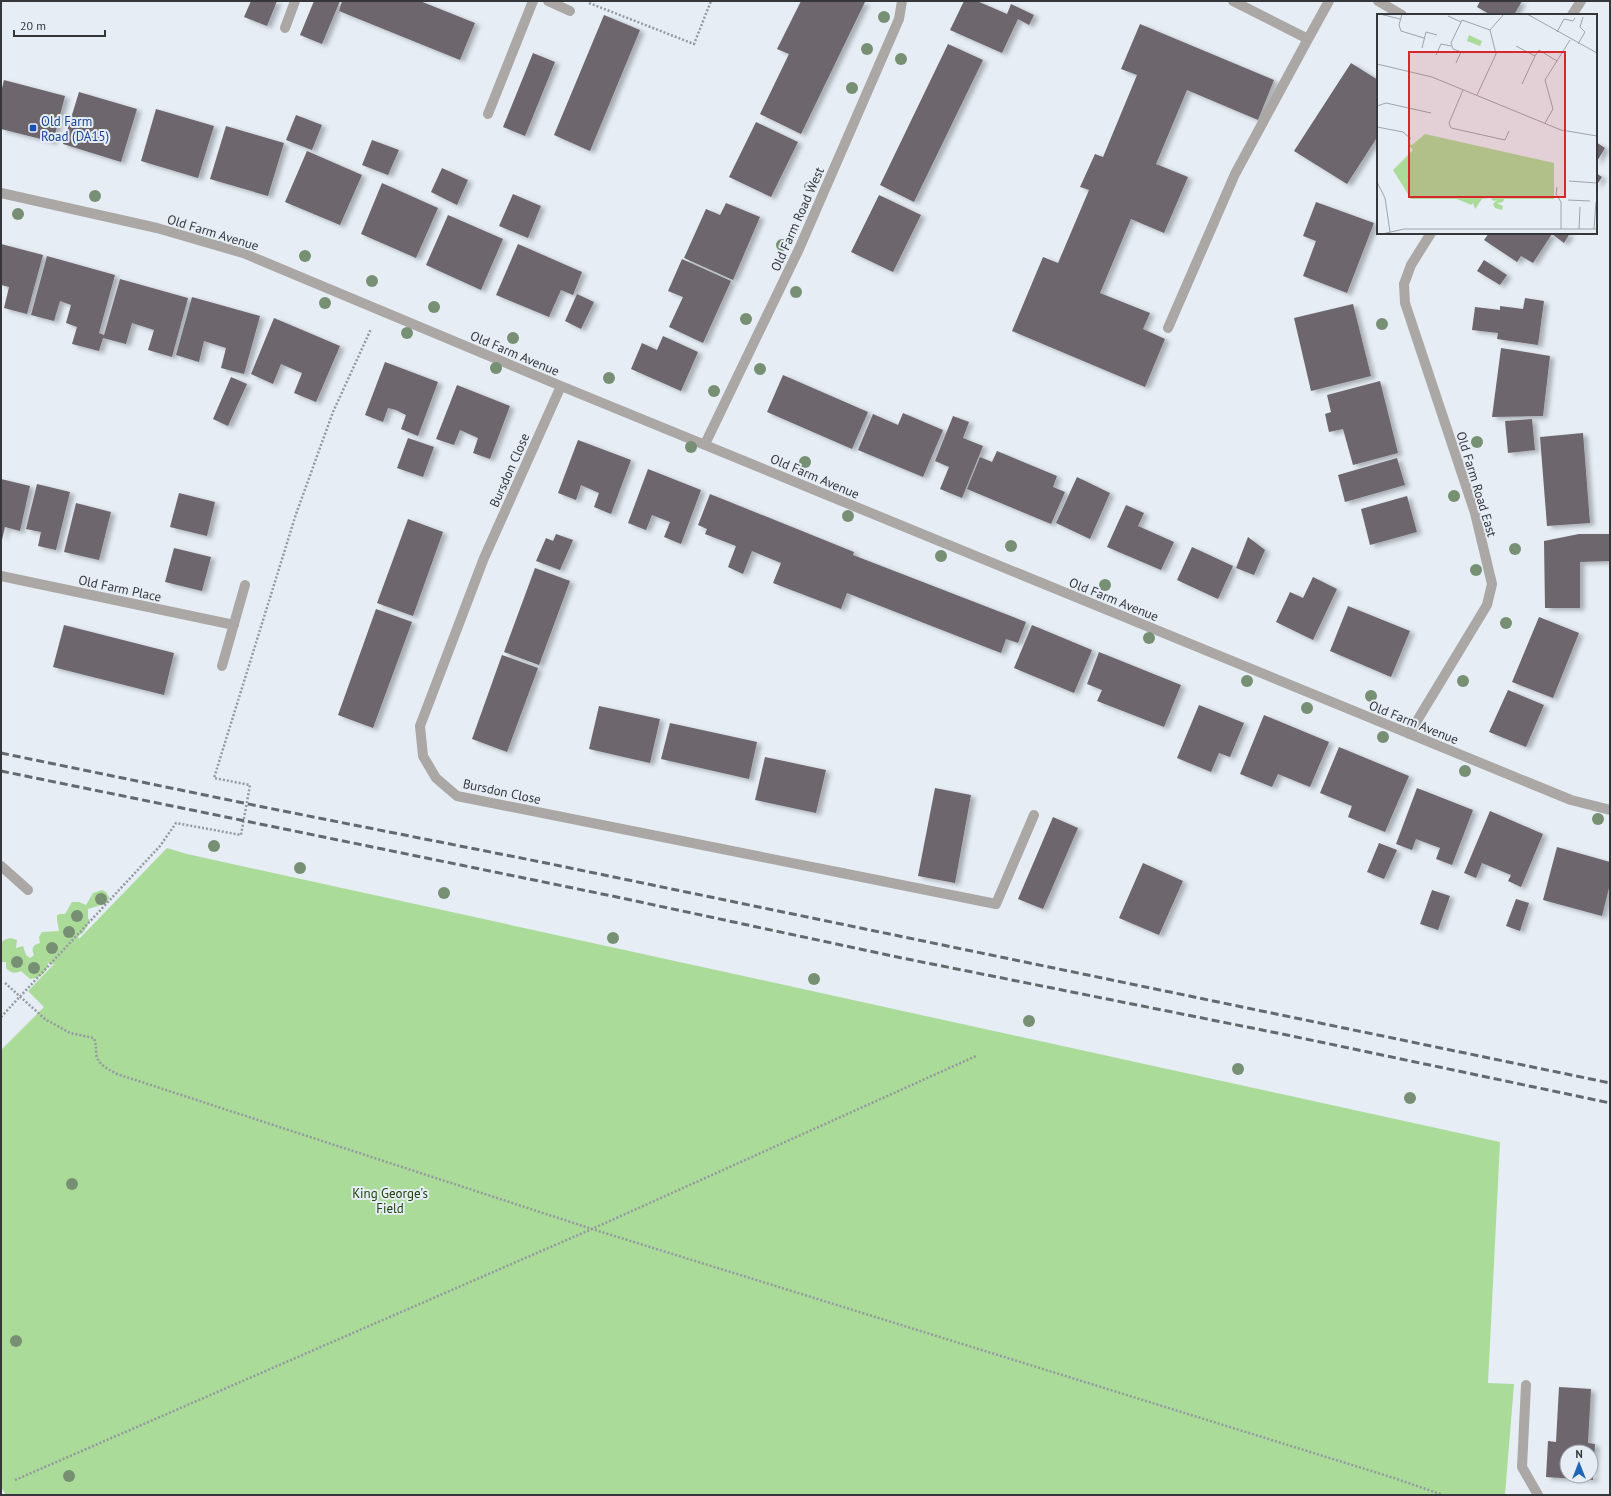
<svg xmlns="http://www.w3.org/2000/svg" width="1611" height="1496" viewBox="0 0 1611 1496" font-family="'PT Sans',sans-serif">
  <defs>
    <filter id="shadow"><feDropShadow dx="4.5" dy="2.5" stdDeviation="2" flood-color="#0004"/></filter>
  </defs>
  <rect width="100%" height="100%" fill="#e6edf5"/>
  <path fill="#abdb99" d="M 167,848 L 187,854 L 1500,1142 L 1488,1383 L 1514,1384 L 1505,1495 L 6,1495 L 1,1487 L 1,1050 L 44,1007 L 28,991 L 54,964 L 48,963 C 47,974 39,978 30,979 L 21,971 C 15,974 10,973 6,968 L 6,962 L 1,962 L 1,942 C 7,938 10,937 17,940 L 16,948 L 23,946 L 26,955 L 30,958 L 34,955 C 31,948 33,945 40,943 L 39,937 L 42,932 L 59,931 L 57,920 L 57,915 L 60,914 L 65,914 L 72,902 L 79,902 L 86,905 L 93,893 L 102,890 L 106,892 L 109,897 L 108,902 L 105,904 L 88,909 L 88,918 L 90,921 L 83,933 L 78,936 L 79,939 Z"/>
  <path fill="#6d666d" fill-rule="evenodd" filter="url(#shadow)" d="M 251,1 L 277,1 L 267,26 L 244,17 Z
    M 314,1 L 340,1 L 322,44 L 300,35 Z
    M 342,1 L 420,1 L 475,23 L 460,60 L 339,11 Z
    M 801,1 L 865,2 L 801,134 L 760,114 L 789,54 L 777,49 Z
    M 964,1 L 977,1 L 1007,14 L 1011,4 L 1034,15 L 1029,25 L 1018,19 L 1002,53 L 950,30 Z
    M 1480,1 L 1522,1 L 1514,15 L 1491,15 L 1477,7 Z
    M 604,15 L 640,30 L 590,151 L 554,135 Z
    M 1140,24 L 1274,80 L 1258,120 L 1187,90 L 1156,164 L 1188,177 L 1164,233 L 1131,219 L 1100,293 L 1150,313 L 1143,329 L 1165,339 L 1145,387 L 1012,331 L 1043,257 L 1058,263 L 1089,190 L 1080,187 L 1095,154 L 1103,157 L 1137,75 L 1121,69 Z
    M 948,44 L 983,60 L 914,202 L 880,185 Z
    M 533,53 L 555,62 L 525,136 L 503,127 Z
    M 1351,63 L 1378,80 L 1378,136 L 1347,184 L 1294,151 Z
    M 4,80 L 65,96 L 53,142 L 1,129 L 1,92 Z
    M 79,92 L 137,109 L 121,162 L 63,144 Z
    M 156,109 L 214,126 L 198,178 L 141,161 Z
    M 296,115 L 322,125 L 312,150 L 286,140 Z
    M 756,122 L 798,142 L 771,197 L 729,177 Z
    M 226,126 L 284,143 L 268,196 L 210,179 Z
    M 372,140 L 399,150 L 388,175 L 362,165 Z
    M 1596,142 L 1605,148 L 1596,163 Z
    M 307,151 L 362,175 L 340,225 L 285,202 Z
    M 442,168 L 468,180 L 457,205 L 431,192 Z
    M 1596,173 L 1602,177 L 1596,186 Z
    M 382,183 L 438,208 L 416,258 L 361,234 Z
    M 513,194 L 541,206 L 528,238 L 499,226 Z
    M 879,195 L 921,215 L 893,272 L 851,252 Z
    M 1316,202 L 1374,223 L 1347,293 L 1303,276 L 1316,241 L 1303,236 Z
    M 726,203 L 760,217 L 733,280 L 684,258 L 706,209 L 720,215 Z
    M 448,215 L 503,239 L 481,290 L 426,265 Z
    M 1489,233 L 1570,233 L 1564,243 L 1552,234 L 1533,263 L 1521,256 L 1517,262 L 1484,240 Z
    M 1,244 L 43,255 L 27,314 L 4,308 L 9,287 L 1,285 Z
    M 518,244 L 582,272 L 573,295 L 561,290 L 549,317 L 496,295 Z
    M 47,256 L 115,275 L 99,333 L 104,335 L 120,279 L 188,298 L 172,357 L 148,350 L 154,330 L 132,323 L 126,344 L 103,338 L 99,351 L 72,344 L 77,327 L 66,323 L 71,305 L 60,301 L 54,321 L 31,315 Z
    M 682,259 L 731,281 L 703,343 L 669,327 L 683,297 L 668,291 Z
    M 1484,260 L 1507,275 L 1500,285 L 1477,271 Z
    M 577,294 L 594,302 L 581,329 L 565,321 Z
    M 192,297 L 260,316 L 244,374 L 221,368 L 226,348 L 204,341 L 199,362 L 176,355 Z
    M 1525,298 L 1544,301 L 1538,345 L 1497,339 L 1498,333 L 1472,330 L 1475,307 L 1500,310 L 1500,306 L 1523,309 Z
    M 1353,304 L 1371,376 L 1311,391 L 1294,318 Z
    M 274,318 L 340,346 L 316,402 L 294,393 L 302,373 L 281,364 L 273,384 L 251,374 Z
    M 663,336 L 698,352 L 681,391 L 631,369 L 642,343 L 657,350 Z
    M 1501,348 L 1550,356 L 1543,416 L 1492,417 Z
    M 385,362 L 438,382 L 418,436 L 401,429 L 406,415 L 396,410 L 388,408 L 383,422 L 365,415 Z
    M 783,375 L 868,412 L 852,449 L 767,412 Z
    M 231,377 L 247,384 L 228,426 L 213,419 Z
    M 1380,381 L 1398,453 L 1353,465 L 1343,429 L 1329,432 L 1325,414 L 1331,412 L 1327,395 Z
    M 457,385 L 510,406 L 490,459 L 473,453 L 478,438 L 460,430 L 454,445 L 436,439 Z
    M 903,413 L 943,430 L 923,477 L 858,450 L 873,414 L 898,425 Z
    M 953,416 L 969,422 L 963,438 L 983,446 L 962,498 L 940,489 L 949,467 L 935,461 Z
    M 1532,419 L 1535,450 L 1508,453 L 1505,421 Z
    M 1583,433 L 1590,523 L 1547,526 L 1540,437 Z
    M 408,438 L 434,447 L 423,477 L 397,468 Z
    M 578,440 L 631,460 L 611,514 L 594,507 L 599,493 L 581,485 L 576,500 L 558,493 Z
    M 997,451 L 1057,476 L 1053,487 L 1065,492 L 1051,524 L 967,489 L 980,457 L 992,462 Z
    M 1397,458 L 1405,485 L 1345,502 L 1338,475 Z
    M 648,469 L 701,490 L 681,544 L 664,537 L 670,522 L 652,515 L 646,530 L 628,523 Z
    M 1077,477 L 1110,493 L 1090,539 L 1056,523 Z
    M 1,479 L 30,486 L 20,531 L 5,527 L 2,540 Z
    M 37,484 L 70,492 L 56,550 L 38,546 L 41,532 L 26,529 Z
    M 179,493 L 215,502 L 207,536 L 170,527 Z
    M 710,494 L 854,552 L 853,555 L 1026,622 L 1018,643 L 1006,639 L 1001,653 L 847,593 L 841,609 L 773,583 L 781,563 L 752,551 L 743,574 L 728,567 L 736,546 L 705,534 L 707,529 L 698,525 Z
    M 1407,496 L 1417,532 L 1370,545 L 1361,509 Z
    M 76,503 L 111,512 L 99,560 L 64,552 Z
    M 1126,505 L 1144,513 L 1138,526 L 1174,542 L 1161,570 L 1107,547 Z
    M 408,519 L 443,532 L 413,616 L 377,603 Z
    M 556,534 L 573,540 L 560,570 L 536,561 L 546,538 L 553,541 Z
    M 1579,534 L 1610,534 L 1610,561 L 1580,562 L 1580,608 L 1545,608 L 1544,541 Z
    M 1248,537 L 1265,550 L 1254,575 L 1236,568 Z
    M 1192,547 L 1233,566 L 1218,599 L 1177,580 Z
    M 174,548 L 211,557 L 202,591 L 165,582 Z
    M 535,568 L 570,581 L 539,665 L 504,652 Z
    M 1313,577 L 1337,589 L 1313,640 L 1276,622 L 1290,592 L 1303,598 Z
    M 1348,606 L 1410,631 L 1391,677 L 1330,651 Z
    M 376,609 L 412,622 L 373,728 L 338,715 Z
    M 1539,617 L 1579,633 L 1553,698 L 1512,682 Z
    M 64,625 L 174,653 L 164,695 L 53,667 Z
    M 1032,625 L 1092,650 L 1074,693 L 1014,668 Z
    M 1099,652 L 1181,685 L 1164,727 L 1097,701 L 1102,690 L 1087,684 Z
    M 502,655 L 538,668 L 507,752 L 472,739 Z
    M 1508,690 L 1544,705 L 1526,747 L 1489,732 Z
    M 1199,705 L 1244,723 L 1230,757 L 1219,753 L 1211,772 L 1177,758 Z
    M 599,706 L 660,719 L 650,763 L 589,749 Z
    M 1264,715 L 1329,742 L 1310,787 L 1278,774 L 1272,787 L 1240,774 Z
    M 670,723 L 757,742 L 749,779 L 661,759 Z
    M 1339,747 L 1409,776 L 1385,832 L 1348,817 L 1352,806 L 1320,793 Z
    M 765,757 L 826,770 L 816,813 L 755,800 Z
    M 935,788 L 971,795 L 955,883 L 918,876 Z
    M 1417,788 L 1473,810 L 1452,865 L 1436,859 L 1440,848 L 1416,839 L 1412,850 L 1396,844 Z
    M 1490,811 L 1543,834 L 1521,887 L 1508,881 L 1511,875 L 1482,863 L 1476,878 L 1464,873 Z
    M 1053,817 L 1078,828 L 1043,909 L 1018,899 Z
    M 1379,843 L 1397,850 L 1384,879 L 1367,872 Z
    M 1557,847 L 1610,862 L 1610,884 L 1602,916 L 1543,900 Z
    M 1143,863 L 1183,881 L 1159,935 L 1119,918 Z
    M 1432,890 L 1450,896 L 1438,930 L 1420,924 Z
    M 1516,899 L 1529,903 L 1520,931 L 1506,926 Z
    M 1559,1387 L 1591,1389 L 1588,1443 L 1595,1444 L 1593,1480 L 1546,1477 L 1548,1441 L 1556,1442 ZM 1567,1452 L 1591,1452 L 1591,1476 L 1567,1476 Z"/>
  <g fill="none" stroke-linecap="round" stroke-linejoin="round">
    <path stroke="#94999f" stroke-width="2.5" stroke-dasharray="2 2" stroke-linecap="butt" d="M 589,3 L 694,44 L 711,1
      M 5,983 L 45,1019 L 70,1033 L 94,1038 C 96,1044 96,1048 96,1054 C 98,1065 108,1069 117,1074 L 592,1229 L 1394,1478 L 1443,1495
      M 1,1017 L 160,846 L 176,823 L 241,835 L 250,785 L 214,778 L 296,514 L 333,412 L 371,329
      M 15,1480 L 592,1229 L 976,1056"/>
    <path stroke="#aaa7a4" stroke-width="10" d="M 1233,1 L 1308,39 L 1329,1
      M 1378,1 L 1402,15
      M 285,28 L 295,1
      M 488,114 L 533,1
      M 1168,328 L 1235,174 L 1308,39
      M 1,866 L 28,890
      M 842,873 L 996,904 L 1034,815
      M 1526,1385 L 1522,1467 L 1538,1495"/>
    <path stroke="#aaa7a4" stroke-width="10" d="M 548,1 L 570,11
      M 1572,15 L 1581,1
      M 1,193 L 157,228 L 243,253 L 561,386 L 1571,800 L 1610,810
      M 561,386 L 484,558 L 420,726 L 423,756 L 436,778 L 457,796 L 842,873
      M 705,444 L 799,249 L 899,19 L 902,1
      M 1,576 L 234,625
      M 222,666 L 245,585
      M 1409,734 L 1487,605 L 1492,584 L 1475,513 L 1405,303 L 1404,284 L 1411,265 L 1431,233"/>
    <path stroke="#65696d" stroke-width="3" stroke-dasharray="8 4" stroke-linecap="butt" d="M 1,753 L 263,807 L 546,863 L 1610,1083
      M 1,771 L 612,896 L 902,958 L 1287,1035 L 1610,1103"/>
  </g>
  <g fill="#779074">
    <circle cx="884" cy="17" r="6"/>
    <circle cx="867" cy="49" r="6"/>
    <circle cx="901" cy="59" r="6"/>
    <circle cx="852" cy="88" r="6"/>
    <circle cx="810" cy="187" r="6"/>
    <circle cx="95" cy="196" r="6"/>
    <circle cx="18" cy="214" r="6"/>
    <circle cx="782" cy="245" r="6"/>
    <circle cx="305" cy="256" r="6"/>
    <circle cx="372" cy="281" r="6"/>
    <circle cx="796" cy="292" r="6"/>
    <circle cx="325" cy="303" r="6"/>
    <circle cx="434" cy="307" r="6"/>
    <circle cx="746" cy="319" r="6"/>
    <circle cx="1382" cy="324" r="6"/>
    <circle cx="407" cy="333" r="6"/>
    <circle cx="513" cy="338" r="6"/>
    <circle cx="496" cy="368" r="6"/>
    <circle cx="760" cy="369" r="6"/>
    <circle cx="609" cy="378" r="6"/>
    <circle cx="714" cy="391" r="6"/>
    <circle cx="1477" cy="442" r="6"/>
    <circle cx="691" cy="447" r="6"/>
    <circle cx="805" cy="462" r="6"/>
    <circle cx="1454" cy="496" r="6"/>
    <circle cx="848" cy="516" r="6"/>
    <circle cx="1011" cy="546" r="6"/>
    <circle cx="1515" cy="549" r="6"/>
    <circle cx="941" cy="556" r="6"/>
    <circle cx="1476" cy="570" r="6"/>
    <circle cx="1105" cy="585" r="6"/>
    <circle cx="1506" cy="623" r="6"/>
    <circle cx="1149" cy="638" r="6"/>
    <circle cx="1247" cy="681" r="6"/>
    <circle cx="1463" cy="681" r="6"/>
    <circle cx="1371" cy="696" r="6"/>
    <circle cx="1307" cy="708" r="6"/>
    <circle cx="1383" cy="737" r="6"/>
    <circle cx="1465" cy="771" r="6"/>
    <circle cx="1598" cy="819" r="6"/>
    <circle cx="214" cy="846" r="6"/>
    <circle cx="300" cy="868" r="6"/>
    <circle cx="444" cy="893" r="6"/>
    <circle cx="101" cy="899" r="6"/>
    <circle cx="77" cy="916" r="6"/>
    <circle cx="69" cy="932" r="6"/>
    <circle cx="613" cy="938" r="6"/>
    <circle cx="52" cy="948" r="6"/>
    <circle cx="17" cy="962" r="6"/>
    <circle cx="34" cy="968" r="6"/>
    <circle cx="814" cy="979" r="6"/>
    <circle cx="1029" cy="1021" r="6"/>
    <circle cx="1238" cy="1069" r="6"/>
    <circle cx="1410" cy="1098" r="6"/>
    <circle cx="72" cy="1184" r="6"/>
    <circle cx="16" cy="1341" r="6"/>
    <circle cx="69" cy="1476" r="6"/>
  </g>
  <rect fill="#1a4fb4" stroke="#e6edf5" stroke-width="1.5" x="29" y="124" width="8" height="8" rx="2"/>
  <g text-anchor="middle" stroke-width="4" stroke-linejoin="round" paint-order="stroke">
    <g font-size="13" fill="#164399" stroke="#e6edf5" text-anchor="start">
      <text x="41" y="126">Old Farm<tspan x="41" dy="15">Road (DA15)</tspan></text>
    </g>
    <g font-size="13" fill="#343639" stroke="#e6edf5">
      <text transform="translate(797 219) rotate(-66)" y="5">Old Farm Road West</text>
      <text transform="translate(213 232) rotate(17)" y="5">Old Farm Avenue</text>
      <text transform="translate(515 353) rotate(23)" y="5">Old Farm Avenue</text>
      <text transform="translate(509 470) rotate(-66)" y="5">Bursdon Close</text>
      <text transform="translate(815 476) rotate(23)" y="5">Old Farm Avenue</text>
      <text transform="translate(1477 484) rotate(73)" y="5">Old Farm Road East</text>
      <text transform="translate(120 588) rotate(12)" y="5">Old Farm Place</text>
      <text transform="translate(1114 599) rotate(22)" y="5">Old Farm Avenue</text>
      <text transform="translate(1414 722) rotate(22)" y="5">Old Farm Avenue</text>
      <text transform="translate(502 791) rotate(12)" y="5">Bursdon Close</text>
    </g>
    <g font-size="13" fill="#1d430a" stroke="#e6edf5">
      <text x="390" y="1198">King George's<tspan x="390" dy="15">Field</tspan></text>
    </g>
  </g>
  <g transform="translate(1377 14)">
    <rect width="220" height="220" fill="#e6edf5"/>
    <path d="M 92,21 L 105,27 L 103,32 L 90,27 ZM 48,120 L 177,149 L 177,185 L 127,185 L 126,188 L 120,189 L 126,192 L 125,196 L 118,194 L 116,190 L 120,186 L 116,187 L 114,184 L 105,185 L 98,195 L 96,189 L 94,191 L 80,185 L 34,185 L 16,156 L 36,136 L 31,130 L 35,131 Z" fill="#abdb99"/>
    <path fill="none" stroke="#9fa4aa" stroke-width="1" d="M 3,0 L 23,5M 25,0 L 22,11 L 24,17 L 47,24M 150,0 L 220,39M 71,2 L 84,8M 180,18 L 187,5 L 196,7 L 198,4M 201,30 L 208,18 L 203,13 L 206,3M 139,32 L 158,42 L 162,36 L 180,47M 45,34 L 49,18 L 60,21M 87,39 L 76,35 L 74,29 L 85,6 L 113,16M 59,41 L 64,30 L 74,32M 79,49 L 84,38M 0,50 L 55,63 L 184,116 L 220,122M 145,70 L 158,42M 86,76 L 72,109 L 74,114 L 128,126 L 132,117M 100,81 L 119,40 L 113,16 L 127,0M 0,92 L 9,89 L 54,99M 168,109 L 176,95 L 168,66 L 193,26M 0,113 L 26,118 L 34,125M 192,167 L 220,169M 0,168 L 8,184 L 13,218M 180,173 L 179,180 L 184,188 L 184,215M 191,186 L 213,187M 202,215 L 203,193M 217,215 L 219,188M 5,220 L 27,215 L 220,215"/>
    <path fill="#d62828" fill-opacity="0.15" stroke="#d62828" stroke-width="2" d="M 32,38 L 188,38 L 188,183 L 32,183 Z"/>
    <rect width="220" height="220" fill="none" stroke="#343639" stroke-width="2"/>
  </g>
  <rect width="1611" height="1496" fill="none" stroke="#343639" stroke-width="4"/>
  <g transform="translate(1579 1464)"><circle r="19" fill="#e6edf5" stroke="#9fa4aa"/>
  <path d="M0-3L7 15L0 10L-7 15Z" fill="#1f66b6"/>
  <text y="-6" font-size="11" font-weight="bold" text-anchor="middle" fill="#343639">N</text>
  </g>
  <path d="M14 30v6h91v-6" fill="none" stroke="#343639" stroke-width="2"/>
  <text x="20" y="30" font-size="12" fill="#343639" stroke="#e6edf5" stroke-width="3" paint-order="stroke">20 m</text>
</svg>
